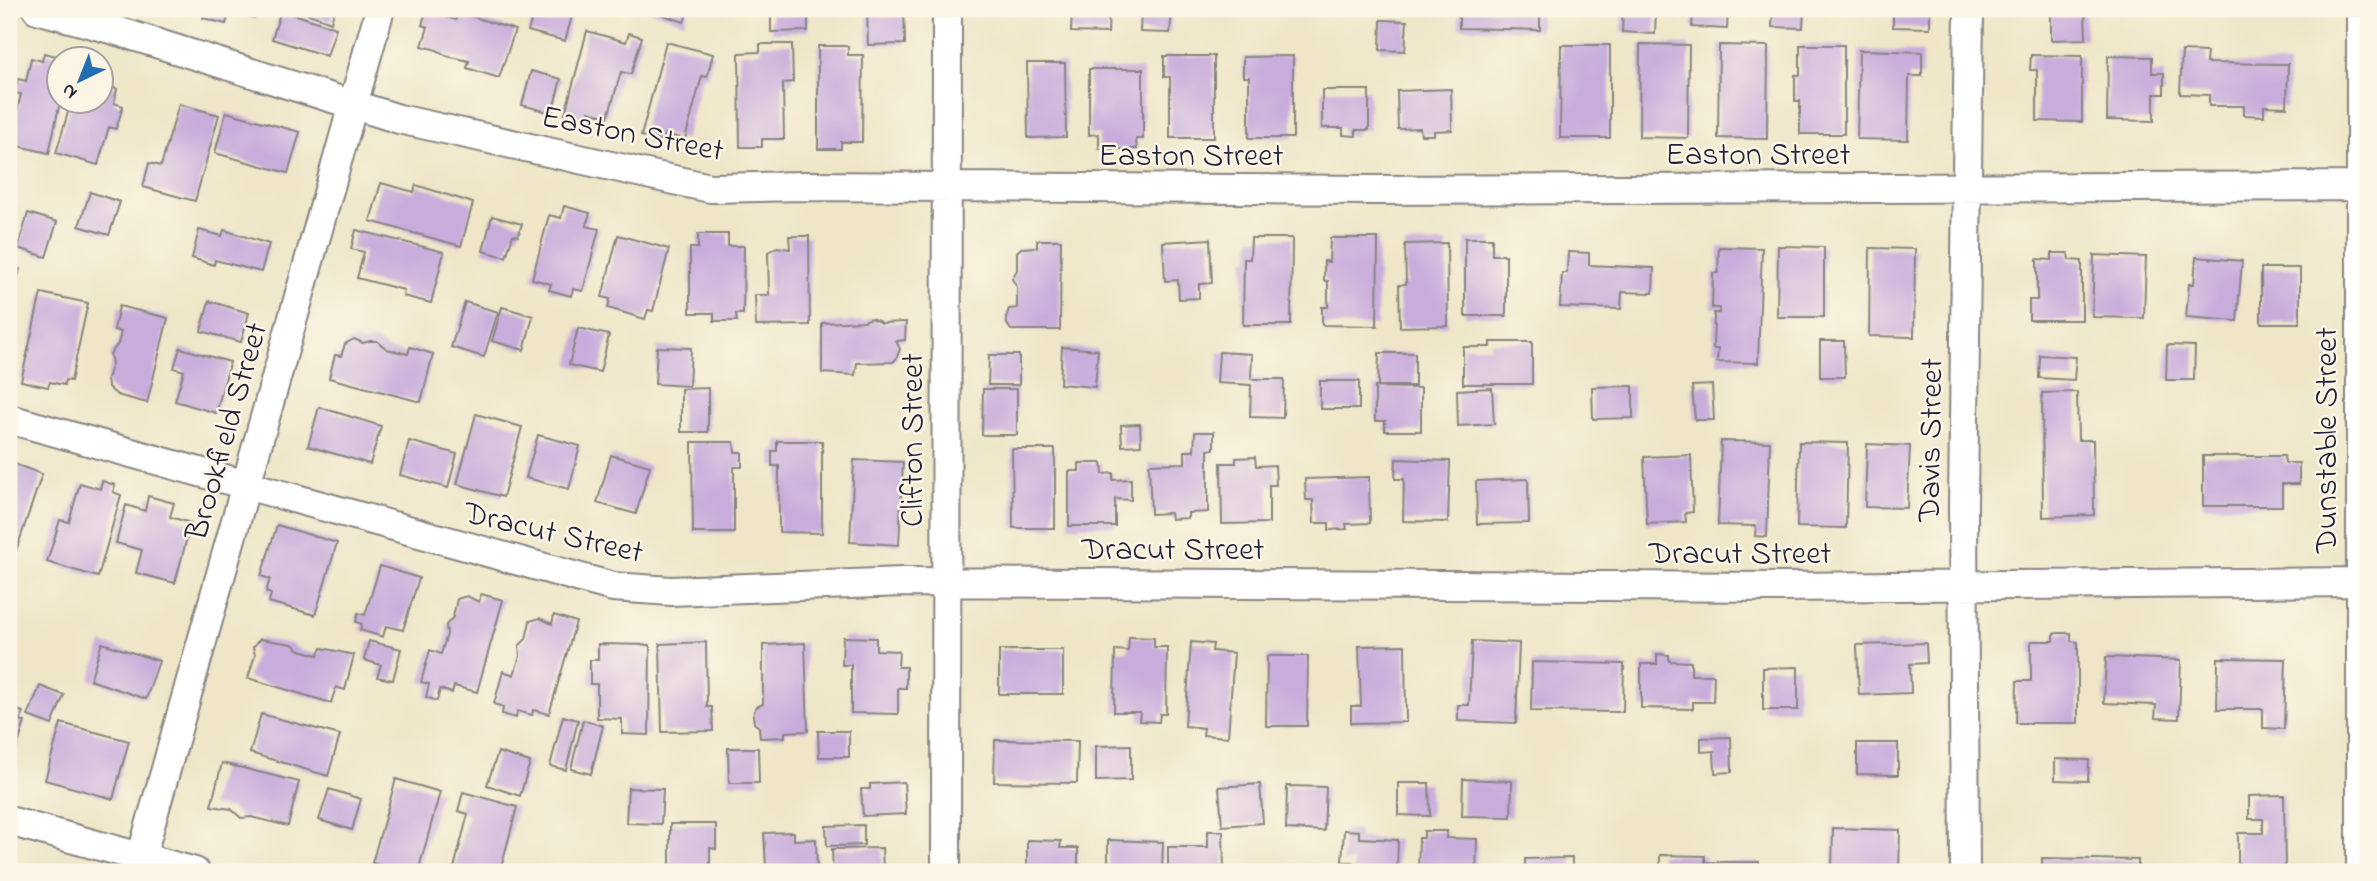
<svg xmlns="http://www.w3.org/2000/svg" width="2377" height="881" viewBox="0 0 2377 881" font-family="'Indie Flower',sans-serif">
  <rect width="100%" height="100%" fill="#fcf5e5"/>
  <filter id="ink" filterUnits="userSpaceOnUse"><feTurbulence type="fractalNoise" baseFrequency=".0143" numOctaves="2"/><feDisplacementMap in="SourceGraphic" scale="14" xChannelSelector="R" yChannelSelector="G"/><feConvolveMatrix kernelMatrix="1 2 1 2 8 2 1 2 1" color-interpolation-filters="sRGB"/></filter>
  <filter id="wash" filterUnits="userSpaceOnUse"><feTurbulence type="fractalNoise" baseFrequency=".00686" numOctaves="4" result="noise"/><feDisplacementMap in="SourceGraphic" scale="28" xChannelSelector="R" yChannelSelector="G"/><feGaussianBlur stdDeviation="1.57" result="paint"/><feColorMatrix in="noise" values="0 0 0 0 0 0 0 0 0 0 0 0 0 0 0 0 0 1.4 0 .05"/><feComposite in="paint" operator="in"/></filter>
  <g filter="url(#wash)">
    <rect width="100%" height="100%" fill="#eee6c7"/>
    <g id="blocks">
      <path fill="#c8addc" d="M 206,9 L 257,9 L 254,18 L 230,11 L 226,24 L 203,18 Z
        M 295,9 L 335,9 L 331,22 Z
        M 489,9 L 516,9 L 513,17 Z
        M 535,9 L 574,9 L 565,41 L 528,31 Z
        M 645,9 L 689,9 L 684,22 Z
        M 771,9 L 808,9 L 808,31 L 771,32 Z
        M 867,9 L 904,9 L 905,44 L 868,45 Z
        M 1072,9 L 1109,9 L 1108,33 L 1071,32 Z
        M 1141,9 L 1172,9 L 1170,33 L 1140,32 Z
        M 1459,9 L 1540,9 L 1540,30 L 1459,28 Z
        M 1623,9 L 1656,9 L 1655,34 L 1622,32 Z
        M 1693,9 L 1728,9 L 1727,29 L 1692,27 Z
        M 1773,9 L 1804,9 L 1803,28 L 1772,27 Z
        M 1893,9 L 1930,9 L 1930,28 L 1893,27 Z
        M 2051,9 L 2085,9 L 2086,39 L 2051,40 Z
        M 281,10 L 336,28 L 327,56 L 272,39 Z
        M 426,11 L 456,20 L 458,12 L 515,30 L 499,78 L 467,68 L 469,61 L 447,56 L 437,50 L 422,46 L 428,27 L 422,25 Z
        M 1381,20 L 1407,21 L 1405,51 L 1380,50 Z
        M 587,31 L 626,42 L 629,33 L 642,37 L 631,74 L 621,72 L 608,117 L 589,111 L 587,119 L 565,114 Z
        M 666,42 L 713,54 L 707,77 L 702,76 L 685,139 L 665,134 L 663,141 L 641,136 Z
        M 760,44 L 792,44 L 793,82 L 783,83 L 784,139 L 762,139 L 762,147 L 740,147 L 739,53 L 760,52 Z
        M 1640,44 L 1689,45 L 1688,138 L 1639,137 Z
        M 1561,45 L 1610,45 L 1610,138 L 1560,138 Z
        M 1719,45 L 1768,46 L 1767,139 L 1718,138 Z
        M 1800,45 L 1844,45 L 1844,134 L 1800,134 L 1800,101 L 1795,101 L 1795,75 L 1800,75 Z
        M 818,46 L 848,46 L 848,55 L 863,55 L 862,142 L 841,142 L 841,149 L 818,149 Z
        M 1859,50 L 1922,52 L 1922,76 L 1909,76 L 1908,140 L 1857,139 Z
        M 2182,51 L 2207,52 L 2206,63 L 2288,64 L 2287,107 L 2264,106 L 2264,116 L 2244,115 L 2244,106 L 2209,106 L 2209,95 L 2180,94 Z
        M 44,53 L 60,57 L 57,69 L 60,69 L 60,102 L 49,153 L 9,144 L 9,118 L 15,119 L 21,94 L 14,93 L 18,79 L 26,81 L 31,58 L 42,61 Z
        M 2031,55 L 2082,56 L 2082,122 L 2037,121 L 2037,70 L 2030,70 Z
        M 1164,56 L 1214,56 L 1214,138 L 1170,138 L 1170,77 L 1164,77 Z
        M 1293,56 L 1293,138 L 1249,138 L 1249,77 L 1243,77 L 1243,57 Z
        M 2108,56 L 2152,57 L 2152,73 L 2164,73 L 2164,94 L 2154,94 L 2154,121 L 2107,120 Z
        M 1027,63 L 1065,63 L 1066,137 L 1028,138 Z
        M 1089,69 L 1143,69 L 1143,139 L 1136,139 L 1137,149 L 1099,149 L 1099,134 L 1089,135 Z
        M 531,71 L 561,79 L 552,113 L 522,105 Z
        M 102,84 L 117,89 L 114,103 L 123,106 L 116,129 L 109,127 L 98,165 L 56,153 L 71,102 L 102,102 Z
        M 1451,89 L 1452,130 L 1434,131 L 1434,135 L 1421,135 L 1420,128 L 1398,129 L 1397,91 Z
        M 1322,90 L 1369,90 L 1369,130 L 1356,130 L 1356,136 L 1343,135 L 1343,128 L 1322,128 Z
        M 179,104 L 219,115 L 195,201 L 143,187 L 149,163 L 161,166 Z
        M 226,112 L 300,132 L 288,173 L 215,153 Z
        M 381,183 L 414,192 L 416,185 L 473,203 L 461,246 L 370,221 Z
        M 90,192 L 120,202 L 109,235 L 79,226 Z
        M 564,206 L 590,213 L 586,226 L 599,229 L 583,291 L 573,289 L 571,296 L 549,290 L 551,284 L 532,279 L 549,215 L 561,218 Z
        M 28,213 L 57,222 L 46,257 L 18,248 Z
        M 492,216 L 522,224 L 518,236 L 513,235 L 506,257 L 483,251 Z
        M 199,230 L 222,236 L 224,230 L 269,244 L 261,272 L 215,260 L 214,265 L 192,258 Z
        M 356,230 L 444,252 L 431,303 L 403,296 L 404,290 L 357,278 L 364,252 L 351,249 Z
        M 698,234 L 728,234 L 728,246 L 744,246 L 743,314 L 736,314 L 737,321 L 714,321 L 714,313 L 690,313 L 690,248 L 698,248 Z
        M 618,235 L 669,249 L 653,311 L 648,310 L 645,319 L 608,308 L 610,299 L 602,297 Z
        M 789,236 L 809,236 L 810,325 L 756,326 L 755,295 L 769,295 L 768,252 L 777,247 L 790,249 Z
        M 1251,238 L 1292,238 L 1291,325 L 1243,325 L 1244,259 L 1250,259 Z
        M 1330,238 L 1378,238 L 1377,326 L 1322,325 L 1322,307 L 1328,307 L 1328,281 L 1324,281 L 1324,261 L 1329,262 Z
        M 1465,238 L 1492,238 L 1492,255 L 1506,255 L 1506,316 L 1465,316 Z
        M 1210,239 L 1212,283 L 1199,284 L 1199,298 L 1179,299 L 1178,280 L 1165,281 L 1163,242 Z
        M 1037,240 L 1061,240 L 1060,330 L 1011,330 L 1007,324 L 1006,317 L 1009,309 L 1017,308 L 1017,287 L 1012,279 L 1017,270 L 1017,252 L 1021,248 L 1037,247 Z
        M 1447,243 L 1448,326 L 1400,327 L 1399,285 L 1406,284 L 1405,244 Z
        M 1778,246 L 1824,247 L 1824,317 L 1777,317 Z
        M 1719,247 L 1762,248 L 1758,363 L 1717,362 L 1718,349 L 1713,349 L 1714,313 L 1719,313 L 1719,308 L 1712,308 L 1713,273 L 1718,273 Z
        M 1870,248 L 1915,249 L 1914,337 L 1869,336 Z
        M 1568,252 L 1589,253 L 1589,265 L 1654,268 L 1653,293 L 1622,292 L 1621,309 L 1560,307 L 1562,273 L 1567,273 Z
        M 2052,253 L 2068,253 L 2069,260 L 2082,261 L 2082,320 L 2029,320 L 2029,300 L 2037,300 L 2037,259 L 2052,260 Z
        M 2094,255 L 2146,257 L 2144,318 L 2092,317 Z
        M 2196,257 L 2242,261 L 2237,321 L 2186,317 L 2189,284 L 2194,284 Z
        M 9,266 L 20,269 L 10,310 L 9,310 Z
        M 2261,268 L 2300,268 L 2300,323 L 2261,323 Z
        M 41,293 L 88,303 L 71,381 L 65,380 L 64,385 L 50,382 L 48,387 L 21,381 Z
        M 209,301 L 249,313 L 241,342 L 201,331 Z
        M 465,302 L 498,312 L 484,357 L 451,347 Z
        M 119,306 L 168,318 L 147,403 L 117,395 L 108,387 L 107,378 L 112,364 L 110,354 L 118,344 L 121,332 L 114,330 Z
        M 502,307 L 533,316 L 524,350 L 492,341 Z
        M 871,318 L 882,323 L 906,322 L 905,340 L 896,341 L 900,349 L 896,359 L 893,362 L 857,363 L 855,375 L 822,373 L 822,323 L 864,321 Z
        M 578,328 L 609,335 L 600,372 L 569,365 Z
        M 354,339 L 363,343 L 370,341 L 377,341 L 387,349 L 408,354 L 410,347 L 433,354 L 421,402 L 329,378 L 335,355 L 341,356 L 345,344 Z
        M 1820,341 L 1844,341 L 1845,377 L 1820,377 Z
        M 1490,342 L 1532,342 L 1532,384 L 1463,384 L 1463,347 L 1490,347 Z
        M 2167,345 L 2195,346 L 2194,380 L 2166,380 Z
        M 657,347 L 691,348 L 689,386 L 655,384 Z
        M 1062,347 L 1098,350 L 1095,387 L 1060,384 Z
        M 180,348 L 230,362 L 216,413 L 175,401 L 184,371 L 174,368 Z
        M 1219,352 L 1252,354 L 1251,379 L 1284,379 L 1283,418 L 1250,417 L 1251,385 L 1217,383 Z
        M 1379,353 L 1415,353 L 1415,386 L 1378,386 Z
        M 989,355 L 1019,355 L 1019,385 L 988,385 Z
        M 2040,355 L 2076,357 L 2074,380 L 2039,378 Z
        M 1320,381 L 1359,381 L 1359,409 L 1320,409 Z
        M 1712,385 L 1714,420 L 1695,420 L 1692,386 Z
        M 1633,386 L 1633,418 L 1593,419 L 1592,387 Z
        M 1375,387 L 1421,388 L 1421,431 L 1385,431 L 1385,421 L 1375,421 Z
        M 708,388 L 708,432 L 681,432 L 681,389 Z
        M 1492,388 L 1494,424 L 1458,426 L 1457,390 Z
        M 983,389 L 1017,389 L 1017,435 L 982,435 Z
        M 2077,392 L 2078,440 L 2093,440 L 2094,515 L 2043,517 L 2042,393 Z
        M 319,407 L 381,426 L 370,464 L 308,446 Z
        M 476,414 L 522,427 L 503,497 L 457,484 Z
        M 1140,424 L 1141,445 L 1122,446 L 1121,425 Z
        M 1195,432 L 1214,432 L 1214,449 L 1208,450 L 1208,512 L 1188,513 L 1188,518 L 1171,519 L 1170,513 L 1151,514 L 1149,464 L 1185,463 L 1185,451 L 1194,451 Z
        M 538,435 L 580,446 L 569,489 L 526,478 Z
        M 409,441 L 457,454 L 448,488 L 400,475 Z
        M 777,441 L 822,441 L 822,533 L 779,532 L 779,466 L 772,466 L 772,451 L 777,451 Z
        M 1721,441 L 1770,442 L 1767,537 L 1755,536 L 1756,526 L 1718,525 Z
        M 692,442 L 734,442 L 735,452 L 742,452 L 742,467 L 734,467 L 734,533 L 693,533 Z
        M 1799,442 L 1848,443 L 1846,528 L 1797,527 Z
        M 1867,444 L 1910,446 L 1907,508 L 1865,507 Z
        M 1012,449 L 1055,449 L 1055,528 L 1013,528 Z
        M 611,455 L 650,466 L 636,514 L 597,503 Z
        M 1691,455 L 1693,512 L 1685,513 L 1686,522 L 1647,524 L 1644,457 Z
        M 2203,456 L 2284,456 L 2285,463 L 2299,463 L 2299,484 L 2282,484 L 2282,506 L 2203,506 Z
        M 1255,457 L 1256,466 L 1275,465 L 1276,485 L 1269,485 L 1269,523 L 1222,524 L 1221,463 L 1236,463 L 1236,458 Z
        M 1396,459 L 1450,461 L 1448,522 L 1403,521 L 1404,479 L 1395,479 Z
        M 854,460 L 903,462 L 899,545 L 850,542 Z
        M 9,462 L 42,474 L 16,551 L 9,549 Z
        M 1079,463 L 1102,463 L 1103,474 L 1113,473 L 1113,480 L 1131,479 L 1131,500 L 1115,499 L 1115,526 L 1069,526 L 1069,471 L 1079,471 Z
        M 1369,477 L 1370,523 L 1346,524 L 1347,529 L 1329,530 L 1329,523 L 1314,523 L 1313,500 L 1306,500 L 1305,479 Z
        M 1528,479 L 1529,523 L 1477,524 L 1476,481 Z
        M 102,481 L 115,485 L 113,492 L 121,495 L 98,577 L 47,562 L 60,520 L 69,522 L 80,483 L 100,489 Z
        M 148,496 L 174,503 L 170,517 L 191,523 L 175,583 L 136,573 L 142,550 L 116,543 L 126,505 L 145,511 Z
        M 277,525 L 337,543 L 315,615 L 269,602 L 271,594 L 266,592 L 270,579 L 261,576 Z
        M 380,566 L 419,578 L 403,630 L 386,626 L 383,637 L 360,630 L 362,624 L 356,622 L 358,613 L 365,615 Z
        M 481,594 L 503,600 L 477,692 L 454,686 L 452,693 L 440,689 L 437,701 L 426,697 L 429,684 L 421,682 L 430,650 L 441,654 L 447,634 L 446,625 L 453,617 L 457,599 L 467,596 L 479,602 Z
        M 554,615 L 576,622 L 549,714 L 533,710 L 532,715 L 517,711 L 516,718 L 502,714 L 503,707 L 494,704 L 503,671 L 514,675 L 520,656 L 519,646 L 526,639 L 530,621 L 540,618 L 552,624 Z
        M 2054,633 L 2071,633 L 2071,641 L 2078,642 L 2078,723 L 2016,723 L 2017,681 L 2031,681 L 2031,641 L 2054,641 Z
        M 843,637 L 876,638 L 876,650 L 899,651 L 898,667 L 906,667 L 906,688 L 898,688 L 898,714 L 851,713 L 851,665 L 842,665 Z
        M 1129,637 L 1154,638 L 1154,647 L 1167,647 L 1166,714 L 1160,714 L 1159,722 L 1139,721 L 1140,712 L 1114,712 L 1115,650 L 1128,651 Z
        M 260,639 L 292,644 L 300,650 L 318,655 L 322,648 L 354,655 L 345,690 L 336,687 L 331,703 L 248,678 L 255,655 L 253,647 Z
        M 369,641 L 401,649 L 393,680 L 377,677 L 381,665 L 364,660 Z
        M 1472,641 L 1519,643 L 1516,723 L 1458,721 L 1458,705 L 1469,705 Z
        M 706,642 L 707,707 L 712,707 L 713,731 L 662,732 L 660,644 Z
        M 1191,642 L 1213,644 L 1212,651 L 1234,653 L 1228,737 L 1203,735 L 1204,728 L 1185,726 Z
        M 102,643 L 159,661 L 146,699 L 90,680 Z
        M 805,643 L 808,731 L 785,732 L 785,737 L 760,738 L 759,727 L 754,723 L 753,715 L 756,707 L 763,704 L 763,645 Z
        M 1926,643 L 1927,663 L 1910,664 L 1911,693 L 1859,695 L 1857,645 Z
        M 598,644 L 650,645 L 649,735 L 622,734 L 622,719 L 597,718 L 597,684 L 590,684 L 590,660 L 598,660 Z
        M 1405,645 L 1406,722 L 1351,723 L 1351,706 L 1361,706 L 1359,646 Z
        M 999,650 L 1063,650 L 1063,694 L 999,694 Z
        M 1657,654 L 1669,655 L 1669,661 L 1691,662 L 1691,675 L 1714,675 L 1713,702 L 1693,702 L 1693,709 L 1641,708 L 1641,664 L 1657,664 Z
        M 1267,656 L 1308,656 L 1307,726 L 1266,726 Z
        M 2106,657 L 2181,660 L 2179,719 L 2155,718 L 2156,705 L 2104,703 Z
        M 2218,658 L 2286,659 L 2284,729 L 2263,728 L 2263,709 L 2217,709 Z
        M 1532,662 L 1624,664 L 1623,712 L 1531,711 Z
        M 1798,667 L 1798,710 L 1763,710 L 1763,668 Z
        M 40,686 L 64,695 L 52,725 L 28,716 Z
        M 9,707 L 23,712 L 20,721 L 25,722 L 9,772 Z
        M 261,714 L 340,735 L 328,776 L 250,753 Z
        M 563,716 L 578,720 L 566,770 L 550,766 Z
        M 583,720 L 603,726 L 591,774 L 571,769 Z
        M 61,723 L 129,741 L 113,799 L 45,780 Z
        M 818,731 L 849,731 L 849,757 L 819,757 Z
        M 1731,737 L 1732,772 L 1715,773 L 1714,751 L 1701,752 L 1701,738 Z
        M 995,740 L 1078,741 L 1077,783 L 994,782 Z
        M 1857,743 L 1898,743 L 1898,775 L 1857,774 Z
        M 1131,745 L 1131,780 L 1096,781 L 1096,746 Z
        M 728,748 L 758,748 L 759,783 L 729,783 Z
        M 498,752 L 530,762 L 520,796 L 487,785 Z
        M 2055,759 L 2089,760 L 2088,781 L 2055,780 Z
        M 222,763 L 299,782 L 288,826 L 251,817 L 241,818 L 231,809 L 211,806 Z
        M 396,779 L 440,792 L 418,872 L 406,872 L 372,863 Z
        M 1463,779 L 1512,781 L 1511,817 L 1462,816 Z
        M 904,782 L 906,814 L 863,816 L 861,789 L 870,789 L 870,784 Z
        M 1398,783 L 1429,783 L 1430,816 L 1398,815 Z
        M 1260,784 L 1263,823 L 1222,826 L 1219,787 Z
        M 1287,786 L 1326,787 L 1324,831 L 1286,829 Z
        M 628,788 L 663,789 L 661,824 L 626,823 Z
        M 329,789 L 361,799 L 352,830 L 319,820 Z
        M 463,792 L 517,807 L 500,872 L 453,872 L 468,814 L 458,811 Z
        M 2284,795 L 2285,872 L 2238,872 L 2238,833 L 2263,833 L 2263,819 L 2249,819 L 2249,796 Z
        M 670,824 L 716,824 L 716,849 L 710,848 L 710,872 L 670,872 Z
        M 864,825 L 864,845 L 827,846 L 826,826 Z
        M 1833,828 L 1900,830 L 1899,872 L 1809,872 L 1809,869 L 1832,869 Z
        M 1344,830 L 1359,831 L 1359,838 L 1398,840 L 1397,872 L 1353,872 L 1353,862 L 1342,862 Z
        M 1208,831 L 1223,831 L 1224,872 L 1168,872 L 1168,847 L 1208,847 Z
        M 1424,831 L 1447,831 L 1446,838 L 1477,839 L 1476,872 L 1418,872 L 1419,838 L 1424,838 Z
        M 794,832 L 794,840 L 816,839 L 817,872 L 777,872 L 777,867 L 766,867 L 764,833 Z
        M 1027,840 L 1061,841 L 1060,848 L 1078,848 L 1078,872 L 1027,872 Z
        M 1108,840 L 1163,842 L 1162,872 L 1108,871 Z
        M 882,848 L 883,870 L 875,870 L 876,872 L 833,872 L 832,849 Z
        M 1660,855 L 1705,856 L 1705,862 L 1759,862 L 1758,872 L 1660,872 Z
        M 1572,858 L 1572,872 L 1525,872 L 1525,859 Z
        M 2042,858 L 2138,860 L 2138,872 L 2042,872 Z"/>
    </g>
  </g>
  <g filter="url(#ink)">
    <use href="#blocks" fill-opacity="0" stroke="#888481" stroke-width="2"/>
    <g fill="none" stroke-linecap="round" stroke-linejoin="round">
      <g stroke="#888481" stroke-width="32">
        <path id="minor" d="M 37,9 L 111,29 L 399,119 L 710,188 L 805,186 L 1375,190 L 2368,186
          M 2361,9 L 2361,872
          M 9,419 L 613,587 L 671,591 L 903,582 L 1779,587 L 2360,582
          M 9,821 L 195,872
          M 137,872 L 380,9
          M 946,872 L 947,9
          M 1965,872 L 1963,505 L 1969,9"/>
      </g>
      <use href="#minor" stroke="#fff" stroke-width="28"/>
    </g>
  </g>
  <g text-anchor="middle" stroke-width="5" stroke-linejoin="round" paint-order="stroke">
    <g font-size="32" fill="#22223b" stroke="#fcf5e5">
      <text transform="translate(633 132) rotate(11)" y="11">Easton Street</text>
      <text x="1758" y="164">Easton Street</text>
      <text x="1191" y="165">Easton Street</text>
      <text transform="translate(225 431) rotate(-74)" y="11">Brookfield Street</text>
      <text transform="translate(911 440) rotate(-90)" y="11">Clifton Street</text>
      <text transform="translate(1929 440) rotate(-89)" y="11">Davis Street</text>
      <text transform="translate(2325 440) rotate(-90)" y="11">Dunstable Street</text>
      <text transform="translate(554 531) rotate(13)" y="11">Dracut Street</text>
      <text x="1173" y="559">Dracut Street</text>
      <text x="1740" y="563">Dracut Street</text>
    </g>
  </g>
  <rect width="2377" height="881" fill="none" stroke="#fcf5e5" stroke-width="35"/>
  <g transform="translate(80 80) rotate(223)"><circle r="33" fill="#fcf5e5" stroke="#a5a1a1" stroke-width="2"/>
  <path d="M0-5L12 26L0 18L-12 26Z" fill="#1f6fb2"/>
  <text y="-10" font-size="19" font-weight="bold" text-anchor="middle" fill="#22223b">N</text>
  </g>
</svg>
